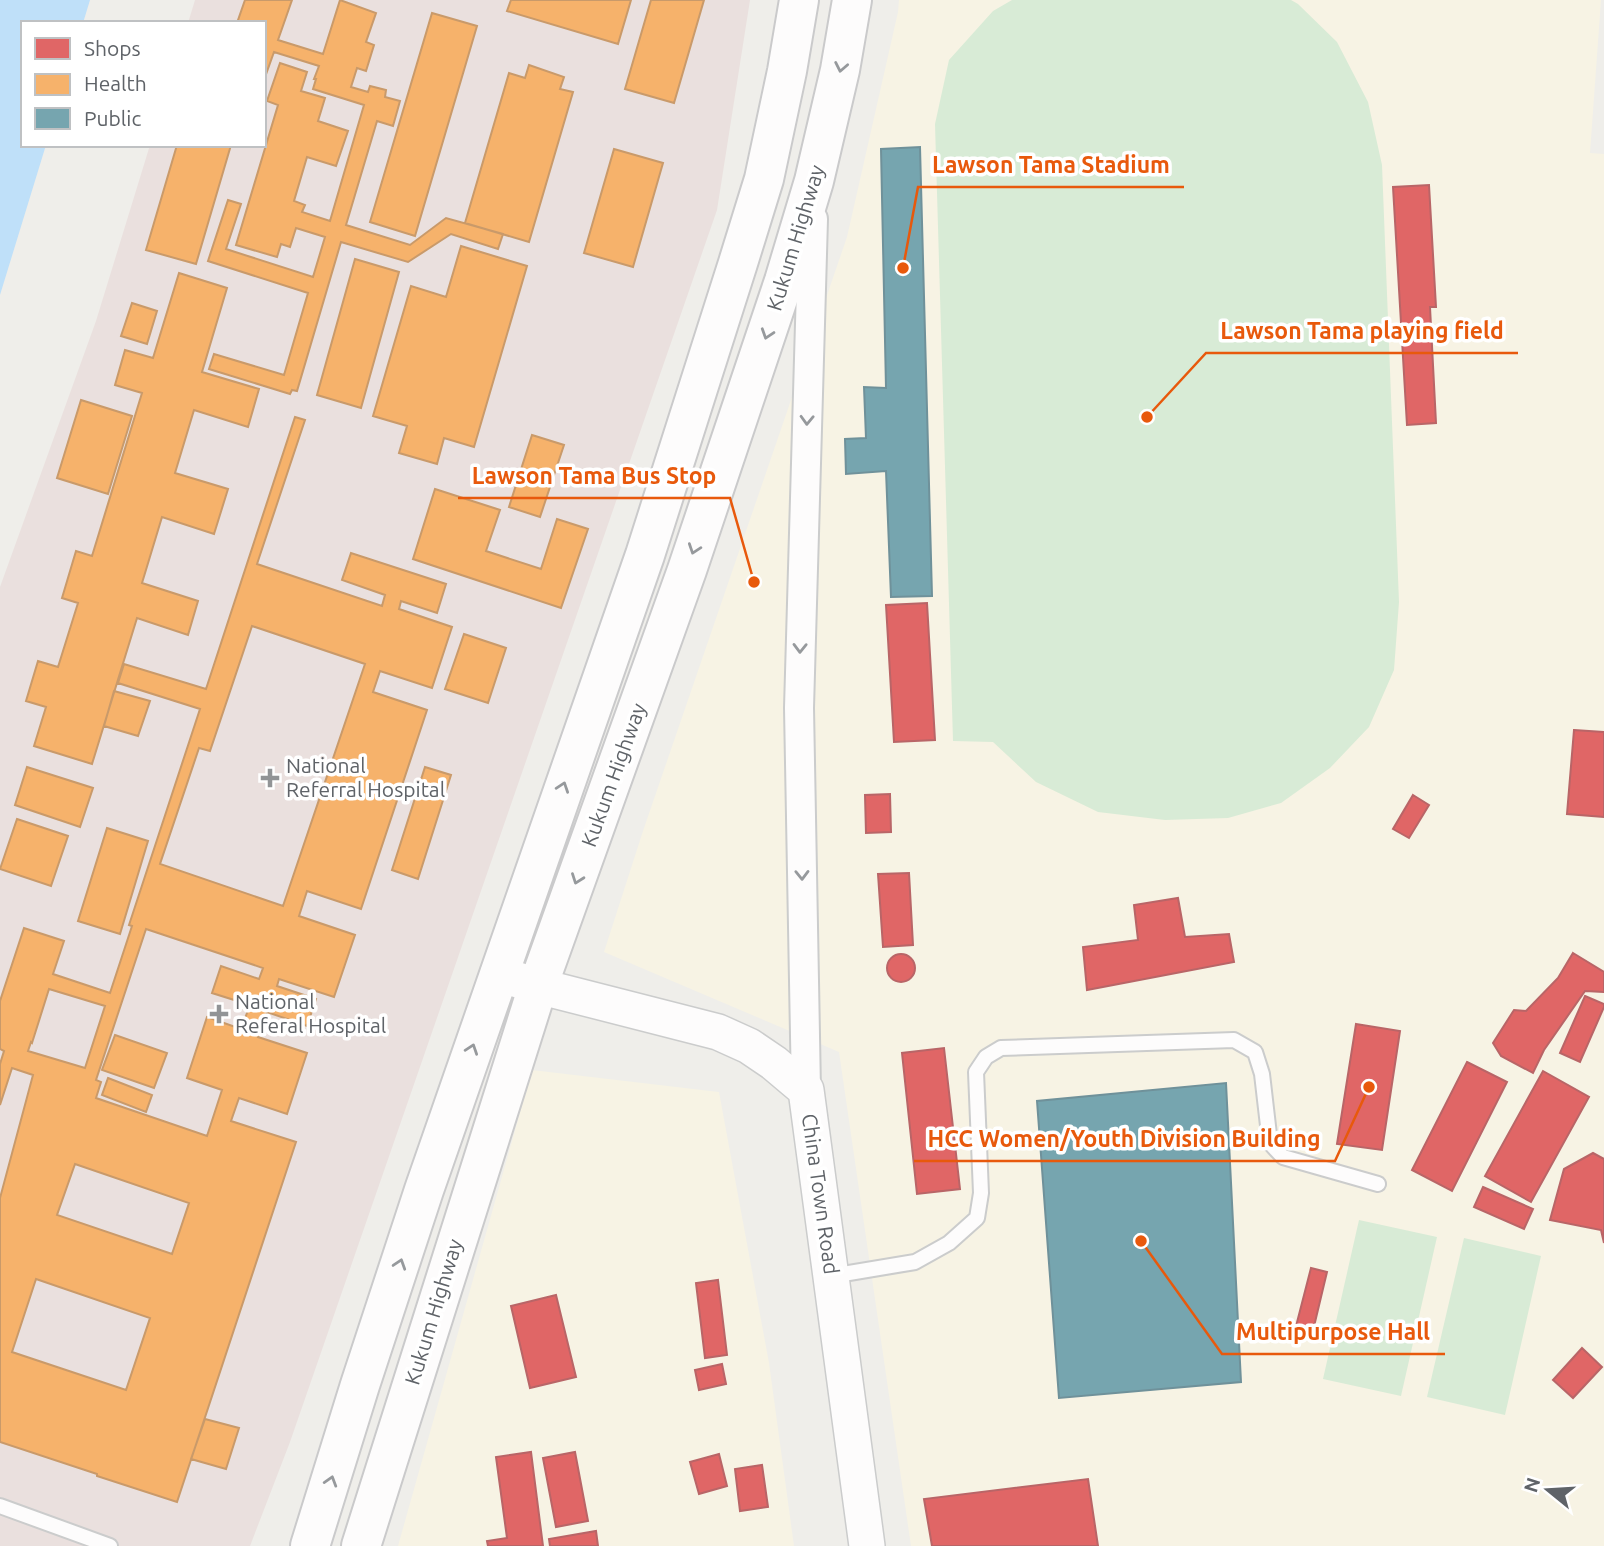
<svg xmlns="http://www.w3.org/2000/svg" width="1604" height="1546" viewBox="0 0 1604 1546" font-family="Ubuntu,sans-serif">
  <rect width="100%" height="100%" fill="#efeeea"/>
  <path fill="#f7f3e4" d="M 899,0 L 1601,0 L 1590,153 L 1604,154 L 1604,1546 L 911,1546 L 839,1052 L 604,952 L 643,831 L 847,237 L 898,12 Z
    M 532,1070 L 719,1092 L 769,1363 L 794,1546 L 398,1546 Z"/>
  <path fill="#eae0de" d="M 195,0 L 750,0 L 717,210 L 290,1442 L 250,1546 L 0,1546 L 0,587 L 96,321 L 150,145 L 264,145 L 264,23 L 188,23 Z"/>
  <path fill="#d8ebd6" d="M 1012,0 L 1291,0 L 1298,4 L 1337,42 L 1368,102 L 1382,165 L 1399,602 L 1394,670 L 1369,727 L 1330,768 L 1281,803 L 1228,818 L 1165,820 L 1098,812 L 1036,782 L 993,742 L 953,741 L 935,124 L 949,60 L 993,11 Z
    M 1359,1220 L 1437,1237 L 1401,1396 L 1323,1379 Z
    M 1464,1238 L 1541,1256 L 1505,1415 L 1427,1397 Z"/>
  <path fill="#bfe0f9" d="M 0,0 L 90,0 L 83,23 L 23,23 L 23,145 L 46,145 L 0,295 Z"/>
  <path fill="#e06666" stroke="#b96567" stroke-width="2" d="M 1429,185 L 1436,307 L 1430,307 L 1436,423 L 1407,425 L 1393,187 Z
    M 927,603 L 935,740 L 894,742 L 886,605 Z
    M 1574,730 L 1604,732 L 1604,817 L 1567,814 Z
    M 890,794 L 891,832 L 866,833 L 865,795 Z
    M 1413,795 L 1429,805 L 1409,838 L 1393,829 Z
    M 909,873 L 913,945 L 883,947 L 878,874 Z
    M 1178,898 L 1185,937 L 1229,934 L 1234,962 L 1087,990 L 1083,947 L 1138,940 L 1134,905 Z
    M 1573,953 L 1604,972 L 1604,992 L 1585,991 L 1544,1050 L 1533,1073 L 1501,1056 L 1493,1043 L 1514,1010 L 1526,1011 L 1558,978 Z
    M887 968a14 14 0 1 1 28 0a14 14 0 1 1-28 0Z
    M 1585,996 L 1604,1004 L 1604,1007 L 1580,1062 L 1560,1053 Z
    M 1356,1024 L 1400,1031 L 1382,1150 L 1337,1144 Z
    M 944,1048 L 960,1189 L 917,1194 L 902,1053 Z
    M 1467,1062 L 1507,1082 L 1452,1191 L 1412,1170 Z
    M 1543,1071 L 1589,1097 L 1531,1202 L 1485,1176 Z
    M 1593,1153 L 1604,1159 L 1604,1243 L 1601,1230 L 1550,1220 L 1564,1169 Z
    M 1483,1187 L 1533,1209 L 1524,1229 L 1474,1207 Z
    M 1311,1268 L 1327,1272 L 1311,1339 L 1294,1334 Z
    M 718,1280 L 727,1355 L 705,1358 L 696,1283 Z
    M 556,1295 L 576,1377 L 530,1388 L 511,1306 Z
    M 1582,1348 L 1602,1367 L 1573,1398 L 1553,1380 Z
    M 722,1364 L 726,1384 L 699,1390 L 695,1370 Z
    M 531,1452 L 543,1546 L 488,1546 L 487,1541 L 507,1538 L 496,1457 Z
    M 575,1452 L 588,1521 L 556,1527 L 543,1458 Z
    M 719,1454 L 727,1486 L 699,1494 L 690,1462 Z
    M 762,1465 L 768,1507 L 740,1511 L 735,1469 Z
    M 1088,1479 L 1098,1546 L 932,1546 L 924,1499 Z
    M 596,1531 L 598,1546 L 550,1546 L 549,1539 Z"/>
  <path fill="#f6b26b" stroke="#c99a6a" stroke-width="2" fill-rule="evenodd" d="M 245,0 L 292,0 L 278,40 L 323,54 L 340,0 L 376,13 L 366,42 L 374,45 L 366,71 L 357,68 L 351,87 L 368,92 L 370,86 L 386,90 L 385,97 L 400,101 L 393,126 L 377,121 L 346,225 L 410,245 L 446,218 L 503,234 L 498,249 L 451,234 L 408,262 L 341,242 L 297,391 L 292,390 L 290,394 L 209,369 L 214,354 L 284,375 L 308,293 L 208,261 L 228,200 L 241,204 L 226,249 L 313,277 L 325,237 L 296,228 L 290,247 L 281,244 L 277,257 L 236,245 L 278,105 L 267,101 L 280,63 L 307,72 L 301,91 L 325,98 L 318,121 L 348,131 L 336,166 L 307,157 L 294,201 L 305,205 L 302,212 L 330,221 L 364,105 L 313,89 L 316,79 L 314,79 L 319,66 L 274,52 L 264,80 L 264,23 L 237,23 Z
    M 511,0 L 631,0 L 618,44 L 507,11 Z
    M 651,0 L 704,0 L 674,103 L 625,89 Z
    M 432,13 L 477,26 L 415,236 L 370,222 Z
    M 529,65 L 564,77 L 560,89 L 573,92 L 529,242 L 465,223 L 509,73 L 525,78 Z
    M 177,145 L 231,145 L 196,264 L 146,250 Z
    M 614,149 L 663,163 L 633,267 L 584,253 Z
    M 461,246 L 527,266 L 474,447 L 444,438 L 437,464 L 399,453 L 407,426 L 373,416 L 411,286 L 446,297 Z
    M 355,259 L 399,272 L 361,408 L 317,395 Z
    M 179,273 L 227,288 L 202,372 L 259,389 L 248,427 L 194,410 L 175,473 L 228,489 L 214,534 L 162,517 L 142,583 L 198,601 L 188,635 L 137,618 L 92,764 L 34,746 L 46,707 L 26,701 L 38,661 L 58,667 L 78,603 L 62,598 L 76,551 L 92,556 L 142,393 L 115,385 L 125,350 L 153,358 Z
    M 132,303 L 157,311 L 147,344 L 121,336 Z
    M 81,400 L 132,416 L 108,494 L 57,478 Z
    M 295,417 L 305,420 L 257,564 L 382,606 L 385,595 L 342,580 L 351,553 L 446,584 L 437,613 L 401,601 L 399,609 L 452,627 L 432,688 L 380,671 L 373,692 L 427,710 L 361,909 L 307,891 L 299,916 L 355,935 L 334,997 L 279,979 L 277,986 L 316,999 L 307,1026 L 267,1012 L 258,1037 L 307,1053 L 287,1114 L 239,1098 L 231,1121 L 296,1142 L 177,1502 L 97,1476 L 97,1474 L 0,1442 L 0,1198 L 33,1075 L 12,1068 L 0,1105 L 0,1064 L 4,1051 L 0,1049 L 0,1001 L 24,928 L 64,941 L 53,974 L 110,993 L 132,926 L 129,925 L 200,709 L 118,683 L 124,664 L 206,689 ZM 252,626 L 365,664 L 283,906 L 160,864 L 199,748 L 210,751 ZM 146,929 L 263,968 L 259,979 L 221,966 L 212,993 L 250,1005 L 241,1029 L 207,1017 L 187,1078 L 222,1090 L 207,1136 L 96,1098 L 101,1082 L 96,1080 ZM 49,989 L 105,1006 L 85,1068 L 28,1051 L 31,1042 L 32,1043 ZM 75,1164 L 189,1203 L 172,1254 L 57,1215 ZM 36,1279 L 150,1318 L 126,1390 L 12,1352 Z
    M 532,435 L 564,445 L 540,517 L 509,507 Z
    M 435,489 L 500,510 L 486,551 L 541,569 L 557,519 L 588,529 L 561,608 L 413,559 Z
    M 464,634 L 506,648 L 488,703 L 445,689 Z
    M 114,691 L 150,701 L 138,736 L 104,726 Z
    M 27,767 L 93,788 L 80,827 L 15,805 Z
    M 425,767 L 451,775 L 418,879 L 392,870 Z
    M 17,819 L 68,836 L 51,886 L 0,869 Z
    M 107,828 L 148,841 L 120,934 L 78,921 Z
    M 115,1035 L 167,1053 L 154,1088 L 102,1070 Z
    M 108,1078 L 152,1095 L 146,1112 L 102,1095 Z
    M 205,1419 L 239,1428 L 226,1469 L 191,1459 Z"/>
  <path fill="#76a5af" stroke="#6f919a" stroke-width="2" d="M 920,147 L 932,596 L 891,597 L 886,471 L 846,474 L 845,439 L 866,438 L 864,387 L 886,388 L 881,149 Z
    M 1226,1083 L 1241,1382 L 1059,1398 L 1037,1101 Z"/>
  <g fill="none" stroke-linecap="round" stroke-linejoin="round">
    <g stroke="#cbcccc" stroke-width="18">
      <path id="service" d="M 831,1276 L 915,1262 L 949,1243 L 977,1218 L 981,1193 L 976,1072 L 986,1057 L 1001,1048 L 1234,1040 L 1255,1052 L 1262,1074 L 1270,1143 L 1283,1157 L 1378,1184
        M 0,1506 L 110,1546"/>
    </g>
    <g stroke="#cbcccc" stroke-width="32">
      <path id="minor" d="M 806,1090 L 799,708 L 813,219"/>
    </g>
    <g stroke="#cbcccc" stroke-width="38">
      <path id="tertiary" d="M 498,974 L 538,986 L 718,1032 L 749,1046 L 774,1063 L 806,1090 L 867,1546"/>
    </g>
    <g stroke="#cacacb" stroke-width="42">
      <path id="secondary" d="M 310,1546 L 360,1385 L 424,1190 L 645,555 L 738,263 L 764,179 L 787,71 L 799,0
        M 361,1546 L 538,986 L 687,570 L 784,281 L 814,181 L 840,70 L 852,0"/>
    </g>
    <use href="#service" stroke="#fdfcfc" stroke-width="14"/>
    <use href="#minor" stroke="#fdfcfc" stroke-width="28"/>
    <use href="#tertiary" stroke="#fdfcfc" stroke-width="35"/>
    <use href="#secondary" stroke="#fdfcfc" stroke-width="38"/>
  </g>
  <defs><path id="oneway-chevron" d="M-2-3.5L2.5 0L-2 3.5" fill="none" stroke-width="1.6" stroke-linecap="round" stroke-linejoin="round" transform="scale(1.75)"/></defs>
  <g stroke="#96999c">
    <use href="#oneway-chevron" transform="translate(841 67) rotate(101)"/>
    <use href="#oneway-chevron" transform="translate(767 334) rotate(108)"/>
    <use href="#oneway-chevron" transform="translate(807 420) rotate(92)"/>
    <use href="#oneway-chevron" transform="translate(694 549) rotate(109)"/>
    <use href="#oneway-chevron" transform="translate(800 648) rotate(91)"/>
    <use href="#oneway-chevron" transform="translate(563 787) rotate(-71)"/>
    <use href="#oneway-chevron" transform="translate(802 875) rotate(89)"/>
    <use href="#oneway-chevron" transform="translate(577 879) rotate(110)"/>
    <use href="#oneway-chevron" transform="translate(472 1049) rotate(-71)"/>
    <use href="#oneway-chevron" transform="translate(400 1264) rotate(-72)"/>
    <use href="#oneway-chevron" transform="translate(331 1481) rotate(-73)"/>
  </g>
  <g fill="#919496" stroke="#fff" stroke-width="2.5">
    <path d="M266.5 767.5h7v7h7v7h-7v7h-7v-7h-7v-7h7z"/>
    <path d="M215.5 1003.5h7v7h7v7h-7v7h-7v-7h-7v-7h7z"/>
  </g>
  <g text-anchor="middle" stroke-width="7" stroke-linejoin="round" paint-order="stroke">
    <g font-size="21" fill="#5f6368" stroke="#fff">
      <text transform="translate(796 238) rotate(-73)" y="7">Kukum Highway</text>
      <text transform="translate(614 775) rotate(-70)" y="7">Kukum Highway</text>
      <text transform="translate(820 1194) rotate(82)" y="7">China Town Road</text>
      <text transform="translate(434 1312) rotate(-73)" y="7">Kukum Highway</text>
    </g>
    <g font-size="21" fill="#5f6368" stroke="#fff" text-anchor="start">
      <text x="286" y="773">National<tspan x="286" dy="24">Referral Hospital</tspan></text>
      <text x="235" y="1009">National<tspan x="235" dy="24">Referal Hospital</tspan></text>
    </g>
  </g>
  <path fill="none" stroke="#e8590c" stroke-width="2.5" d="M903 268L918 187H1184M1147 417L1206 353H1518M754 582L730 498H458M1369 1087L1335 1161H914M1141 1241L1222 1354H1445"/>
  <g fill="#e8590c" stroke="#fff" stroke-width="2.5">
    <circle cx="903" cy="268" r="7"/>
    <circle cx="1147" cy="417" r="7"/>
    <circle cx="754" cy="582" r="7"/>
    <circle cx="1369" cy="1087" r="7"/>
    <circle cx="1141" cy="1241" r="7"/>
  </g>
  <g font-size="23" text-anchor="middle" font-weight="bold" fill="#e8590c" stroke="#fff" stroke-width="7" stroke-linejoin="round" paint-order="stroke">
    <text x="1051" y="173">Lawson Tama Stadium</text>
    <text x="1362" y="339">Lawson Tama playing field</text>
    <text x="594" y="484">Lawson Tama Bus Stop</text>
    <text x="1124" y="1147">HCC Women/Youth Division Building</text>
    <text x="1333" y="1340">Multipurpose Hall</text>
  </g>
  <rect x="21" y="21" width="245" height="126" fill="#ffffff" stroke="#bfc1c3" stroke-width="2"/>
  <rect x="35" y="38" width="35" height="21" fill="#e06666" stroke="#bfc1c3" stroke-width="2"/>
  <text x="84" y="56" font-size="21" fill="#5f6368">Shops</text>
  <rect x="35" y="74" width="35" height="21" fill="#f6b26b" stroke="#bfc1c3" stroke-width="2"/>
  <text x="84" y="91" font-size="21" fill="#5f6368">Health</text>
  <rect x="35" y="108" width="35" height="21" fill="#76a5af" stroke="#bfc1c3" stroke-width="2"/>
  <text x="84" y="126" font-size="21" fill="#5f6368">Public</text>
  <g transform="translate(1548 1490) rotate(288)" stroke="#ffffff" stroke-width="5" paint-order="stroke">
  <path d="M0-5L12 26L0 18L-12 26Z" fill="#5f6368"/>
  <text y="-10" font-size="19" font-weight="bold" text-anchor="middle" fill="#5f6368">N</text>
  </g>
</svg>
